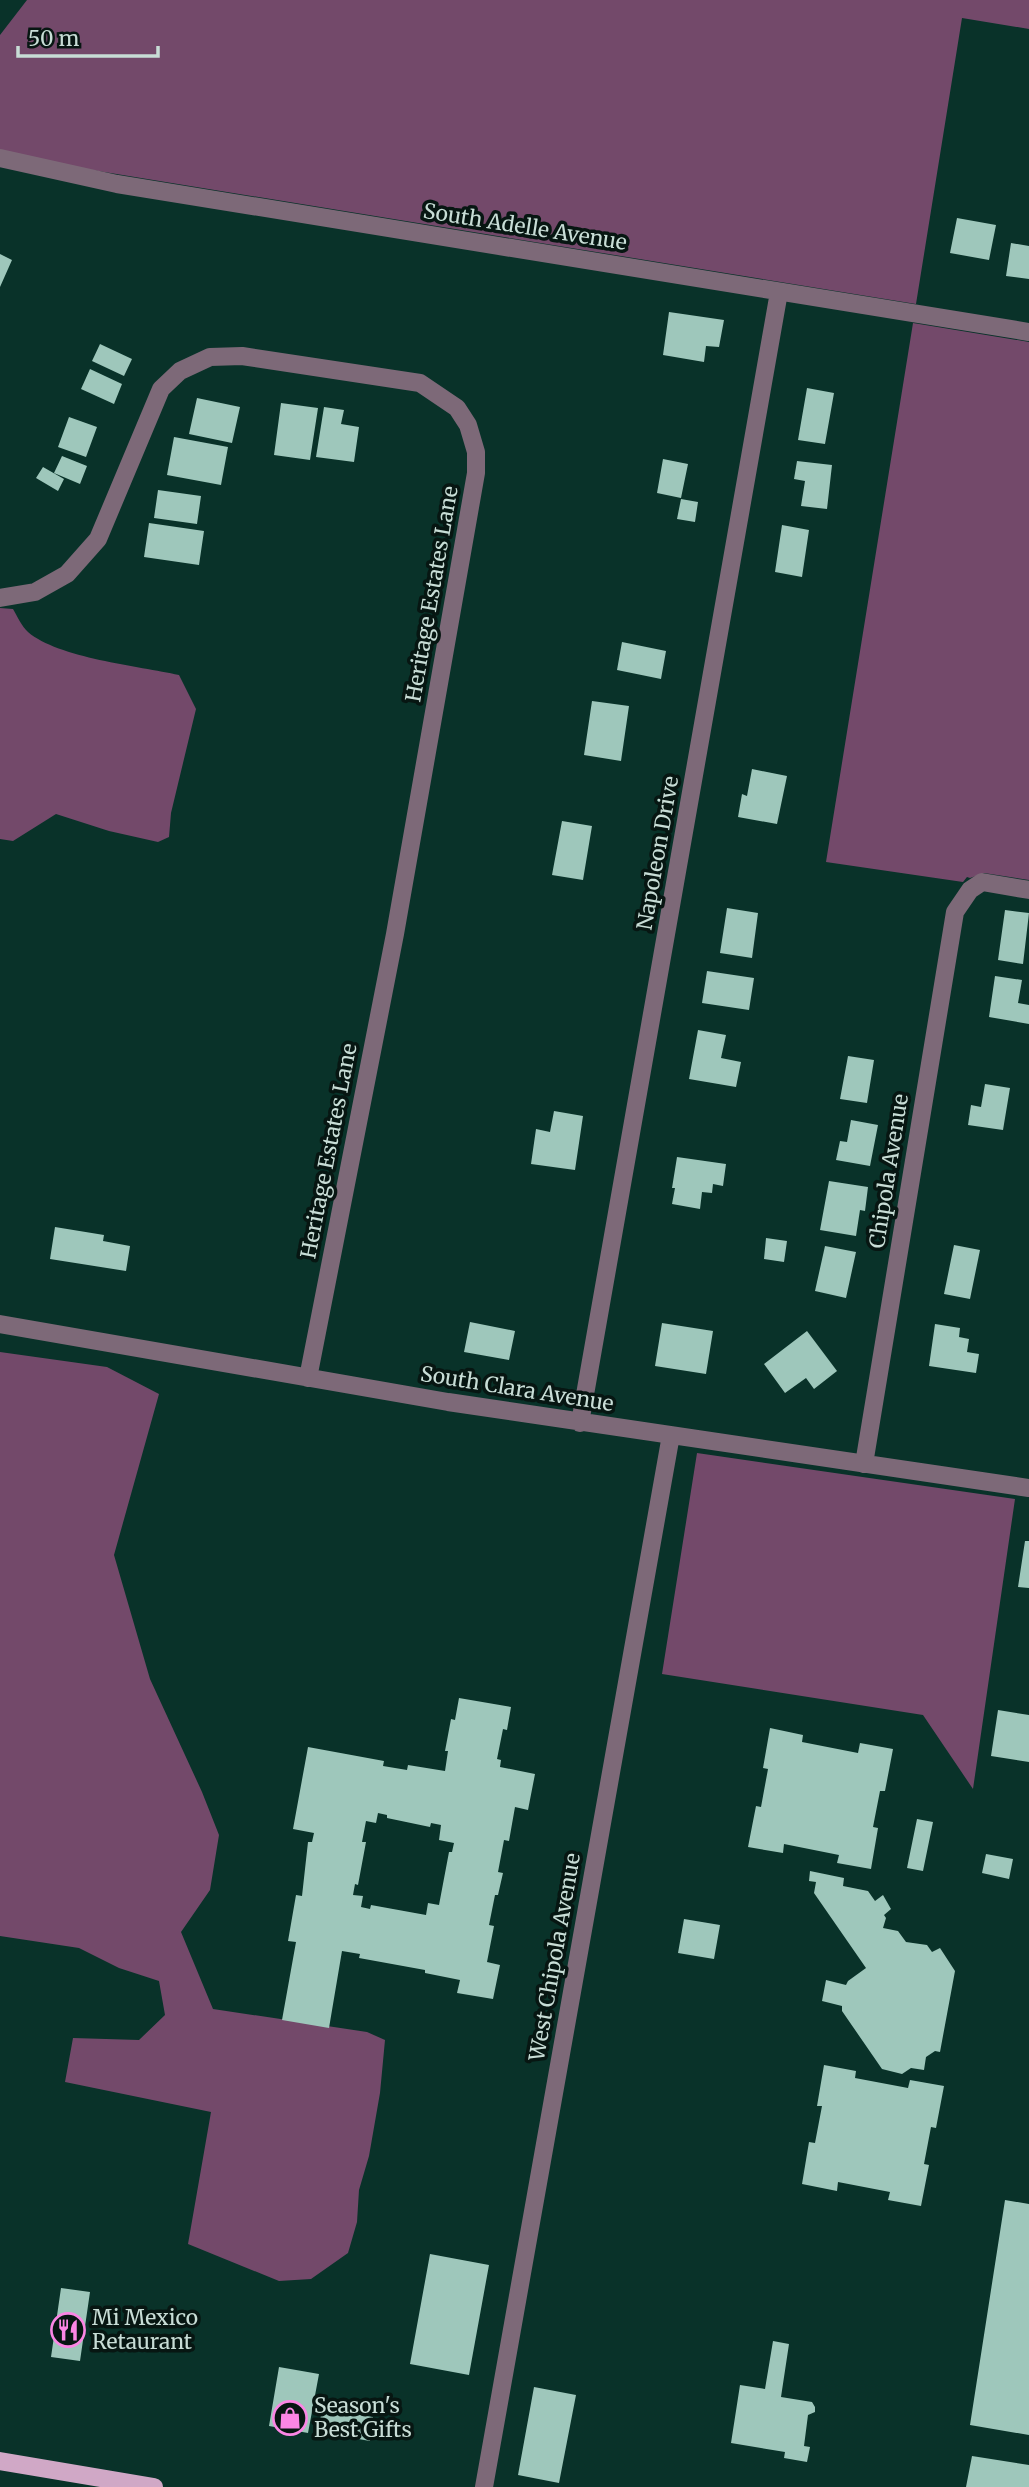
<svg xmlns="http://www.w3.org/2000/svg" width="1029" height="2487" viewBox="0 0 1029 2487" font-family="Merriweather,serif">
  <rect width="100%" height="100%" fill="#093229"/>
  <path fill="#73496a" d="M 27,0 L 1029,0 L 1029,29 L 962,18 L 916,304 L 0,155 L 0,35 Z
    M 913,323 L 1029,342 L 1029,880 L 984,873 L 970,878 L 967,877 L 963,882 L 826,862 Z
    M 0,608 L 13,609 C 17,616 22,627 28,632 C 58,658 139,666 179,675 L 196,709 L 171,813 L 169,837 L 158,842 L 109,831 L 56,814 L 13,841 L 0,839 Z
    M 0,1352 L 107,1367 L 159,1394 L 114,1555 L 150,1679 L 202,1792 L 219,1835 L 210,1890 L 181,1932 L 213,2009 L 367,2032 L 385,2040 L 380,2093 L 369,2156 L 359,2190 L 357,2222 L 348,2253 L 311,2279 L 279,2281 L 188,2244 L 211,2112 L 65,2082 L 73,2038 L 139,2040 L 165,2015 L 159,1981 L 119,1968 L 79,1948 L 0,1936 Z
    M 697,1453 L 1015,1499 L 973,1789 L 923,1715 L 662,1674 Z"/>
  <path fill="#9ec7bb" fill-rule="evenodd" d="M 957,218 L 996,225 L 989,260 L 950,253 Z
    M 1011,243 L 1029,246 L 1029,279 L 1006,276 Z
    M 0,254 L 12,260 L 0,287 Z
    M 669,312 L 724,320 L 719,347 L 706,346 L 704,362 L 663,355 Z
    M 100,344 L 132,359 L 124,376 L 92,361 Z
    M 90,369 L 122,384 L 114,404 L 81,389 Z
    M 807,388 L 834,393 L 825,444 L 798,440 Z
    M 197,398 L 240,407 L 232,443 L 189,434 Z
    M 281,403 L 318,408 L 310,460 L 274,455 Z
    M 324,407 L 344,410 L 341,424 L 359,427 L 354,462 L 316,457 Z
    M 69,417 L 97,427 L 86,457 L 58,447 Z
    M 174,437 L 228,447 L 221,485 L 167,475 Z
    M 62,456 L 87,466 L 80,484 L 54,473 Z
    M 663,459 L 688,464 L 681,498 L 657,493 Z
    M 797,461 L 832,465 L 827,509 L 801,506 L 805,481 L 794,479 Z
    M 43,467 L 64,479 L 58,491 L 36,478 Z
    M 158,490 L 201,496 L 197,524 L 154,518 Z
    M 681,499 L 698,502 L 695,522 L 677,519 Z
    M 149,523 L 204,531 L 199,565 L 144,557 Z
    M 782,525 L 809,530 L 802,577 L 775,572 Z
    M 622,642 L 666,651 L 661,679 L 617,670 Z
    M 592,701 L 629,706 L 621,761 L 584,755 Z
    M 752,769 L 787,776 L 777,824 L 738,817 L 742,794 L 747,796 Z
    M 562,821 L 592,826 L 583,880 L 552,875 Z
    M 727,908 L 758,913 L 752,958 L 720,953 Z
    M 1005,910 L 1029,913 L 1023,964 L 998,960 Z
    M 707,971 L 754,978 L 749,1010 L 702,1003 Z
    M 995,976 L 1022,980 L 1018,1003 L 1029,1005 L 1029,1024 L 989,1017 Z
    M 698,1030 L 726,1035 L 721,1058 L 741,1062 L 736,1087 L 689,1079 Z
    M 848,1056 L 874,1060 L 867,1103 L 840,1099 Z
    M 985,1084 L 1010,1088 L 1003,1130 L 968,1125 L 971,1105 L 981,1107 Z
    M 554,1111 L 583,1116 L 575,1170 L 531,1164 L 536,1129 L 550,1132 Z
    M 851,1120 L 878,1125 L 870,1166 L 836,1160 L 840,1141 L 847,1142 Z
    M 677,1157 L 726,1164 L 723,1186 L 713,1184 L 712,1193 L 702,1192 L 700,1209 L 672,1204 L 675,1188 L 672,1188 Z
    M 829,1181 L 868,1187 L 865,1211 L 860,1210 L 856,1236 L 820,1230 Z
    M 55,1227 L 104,1235 L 103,1241 L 130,1246 L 126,1271 L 50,1259 Z
    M 766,1238 L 787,1241 L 784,1262 L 764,1259 Z
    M 954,1245 L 980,1250 L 970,1299 L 944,1294 Z
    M 825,1246 L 856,1252 L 846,1298 L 815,1291 Z
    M 470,1322 L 515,1331 L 509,1360 L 464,1352 Z
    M 662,1323 L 713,1331 L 706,1374 L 655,1366 Z
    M 935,1324 L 960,1328 L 959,1337 L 969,1339 L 967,1352 L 979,1354 L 976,1373 L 929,1366 Z
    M 807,1331 L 837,1371 L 814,1389 L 806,1378 L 785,1393 L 764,1364 Z
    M 1025,1541 L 1029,1541 L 1029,1588 L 1018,1587 Z
    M 459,1698 L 511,1707 L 507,1730 L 503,1729 L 497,1759 L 501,1760 L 500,1767 L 535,1774 L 528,1810 L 515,1807 L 509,1841 L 504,1840 L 498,1872 L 503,1873 L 498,1895 L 495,1895 L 489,1925 L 494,1926 L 487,1962 L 500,1965 L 493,1999 L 457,1993 L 460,1980 L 425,1973 L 425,1970 L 359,1958 L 360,1954 L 342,1951 L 329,2028 L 282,2020 L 296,1942 L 288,1941 L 296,1895 L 302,1896 L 308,1842 L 312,1842 L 314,1833 L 293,1829 L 308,1747 L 384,1761 L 383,1766 L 407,1770 L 408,1765 L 445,1771 L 448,1751 L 445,1751 L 451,1719 L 455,1720 ZM 378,1813 L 387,1815 L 387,1818 L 430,1827 L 431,1823 L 441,1825 L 439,1840 L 454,1843 L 452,1852 L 449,1852 L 439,1905 L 428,1903 L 426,1915 L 371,1905 L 370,1909 L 361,1907 L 363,1896 L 353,1895 L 355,1884 L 358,1885 L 366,1842 L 362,1842 L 366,1821 L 376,1823 Z
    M 998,1710 L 1029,1715 L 1029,1762 L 991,1756 Z
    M 770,1728 L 803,1735 L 802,1742 L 858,1753 L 860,1743 L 893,1749 L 885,1791 L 880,1791 L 873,1827 L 878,1828 L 871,1869 L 837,1863 L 839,1855 L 784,1844 L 783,1853 L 748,1847 L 756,1806 L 761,1807 L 768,1769 L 763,1768 Z
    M 917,1819 L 933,1822 L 923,1871 L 907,1868 Z
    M 986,1854 L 1013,1859 L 1009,1879 L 982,1873 Z
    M 810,1871 L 844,1878 L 843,1886 L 868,1891 L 875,1901 L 883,1895 L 891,1909 L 884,1915 L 886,1918 L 883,1928 L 898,1931 L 906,1942 L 927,1945 L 932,1952 L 940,1948 L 955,1971 L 940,2052 L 935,2051 L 926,2057 L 924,2070 L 911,2068 L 902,2074 L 882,2069 L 842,2011 L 842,2006 L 822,2001 L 826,1980 L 846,1985 L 848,1981 L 866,1968 L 814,1893 L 816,1882 L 809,1881 Z
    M 684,1919 L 720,1925 L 714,1959 L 678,1953 Z
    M 824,2065 L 856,2071 L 855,2078 L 908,2088 L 910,2080 L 944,2086 L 936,2128 L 931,2127 L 924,2164 L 929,2165 L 921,2206 L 888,2200 L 890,2192 L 838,2182 L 837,2191 L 802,2184 L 809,2142 L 815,2143 L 822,2106 L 817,2106 Z
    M 1005,2200 L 1029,2204 L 1029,2435 L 970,2425 Z
    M 430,2254 L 489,2265 L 469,2375 L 410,2364 Z
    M 61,2288 L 90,2292 L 80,2361 L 51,2357 Z
    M 773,2341 L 789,2344 L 781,2397 L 812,2402 L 815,2407 L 815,2412 L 808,2415 L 804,2446 L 810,2447 L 807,2462 L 784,2458 L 785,2452 L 731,2443 L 740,2385 L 765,2389 Z
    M 279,2367 L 319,2374 L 308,2433 L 269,2426 Z
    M 534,2387 L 576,2395 L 559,2483 L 518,2475 Z
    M 322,2409 L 373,2417 L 370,2441 L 318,2432 Z
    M 972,2456 L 1029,2465 L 1029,2487 L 966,2487 Z"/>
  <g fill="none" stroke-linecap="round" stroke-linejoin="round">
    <path stroke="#7d6978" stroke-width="18" d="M 0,158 L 117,184 L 1029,332
      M 0,598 L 35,592 L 67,574 L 98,539 L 161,389 L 180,371 L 210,357 L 242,356 L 420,383 L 457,408 L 468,425 L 476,452 L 476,473 L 395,934 L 308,1378
      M 0,1324 L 448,1402 L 1029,1488
      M 580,1423 L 779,292
      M 864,1464 L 955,912 L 970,890 L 982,882 L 1029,890
      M 484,2487 L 671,1435"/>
    <path stroke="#d0a8c6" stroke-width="18" d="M 0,2461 L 154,2487"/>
  </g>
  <defs>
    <g id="restaurant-ring" transform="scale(1.75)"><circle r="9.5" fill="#071612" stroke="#fb86e4" stroke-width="1.5"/><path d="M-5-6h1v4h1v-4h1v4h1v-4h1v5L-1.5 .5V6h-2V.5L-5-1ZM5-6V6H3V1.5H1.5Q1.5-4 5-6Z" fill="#fb86e4"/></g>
    <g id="shop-ring" transform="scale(1.75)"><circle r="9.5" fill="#071612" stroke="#fb86e4" stroke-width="1.5"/><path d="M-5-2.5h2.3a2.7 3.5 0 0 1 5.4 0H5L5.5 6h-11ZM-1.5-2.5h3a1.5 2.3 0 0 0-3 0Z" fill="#fb86e4"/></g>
  </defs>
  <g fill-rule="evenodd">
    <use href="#restaurant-ring" x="68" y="2330"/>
    <use href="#shop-ring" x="290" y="2418"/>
  </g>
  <g text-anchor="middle" stroke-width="7" stroke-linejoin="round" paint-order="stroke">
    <g font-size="21" fill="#c8ddd6" stroke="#071612">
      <text transform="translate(525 227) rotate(9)" y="7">South Adelle Avenue</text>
      <text transform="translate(432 594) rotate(-80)" y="7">Heritage Estates Lane</text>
      <text transform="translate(658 853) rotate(-80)" y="7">Napoleon Drive</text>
      <text transform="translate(329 1151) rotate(-79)" y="7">Heritage Estates Lane</text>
      <text transform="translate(889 1171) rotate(-81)" y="7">Chipola Avenue</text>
      <text transform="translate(517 1389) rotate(9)" y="7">South Clara Avenue</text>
      <text transform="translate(555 1957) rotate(-80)" y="7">West Chipola Avenue</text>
    </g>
    <g font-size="21" fill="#c8ddd6" stroke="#071612" text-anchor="start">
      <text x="92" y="2325">Mi Mexico<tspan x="92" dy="24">Retaurant</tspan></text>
      <text x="314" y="2413">Season's<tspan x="314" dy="24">Best Gifts</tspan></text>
    </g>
  </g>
  <path d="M18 46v10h140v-10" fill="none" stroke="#c8ddd6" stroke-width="3.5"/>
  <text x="28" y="46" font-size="21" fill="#c8ddd6" stroke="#071612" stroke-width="5" paint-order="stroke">50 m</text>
</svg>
